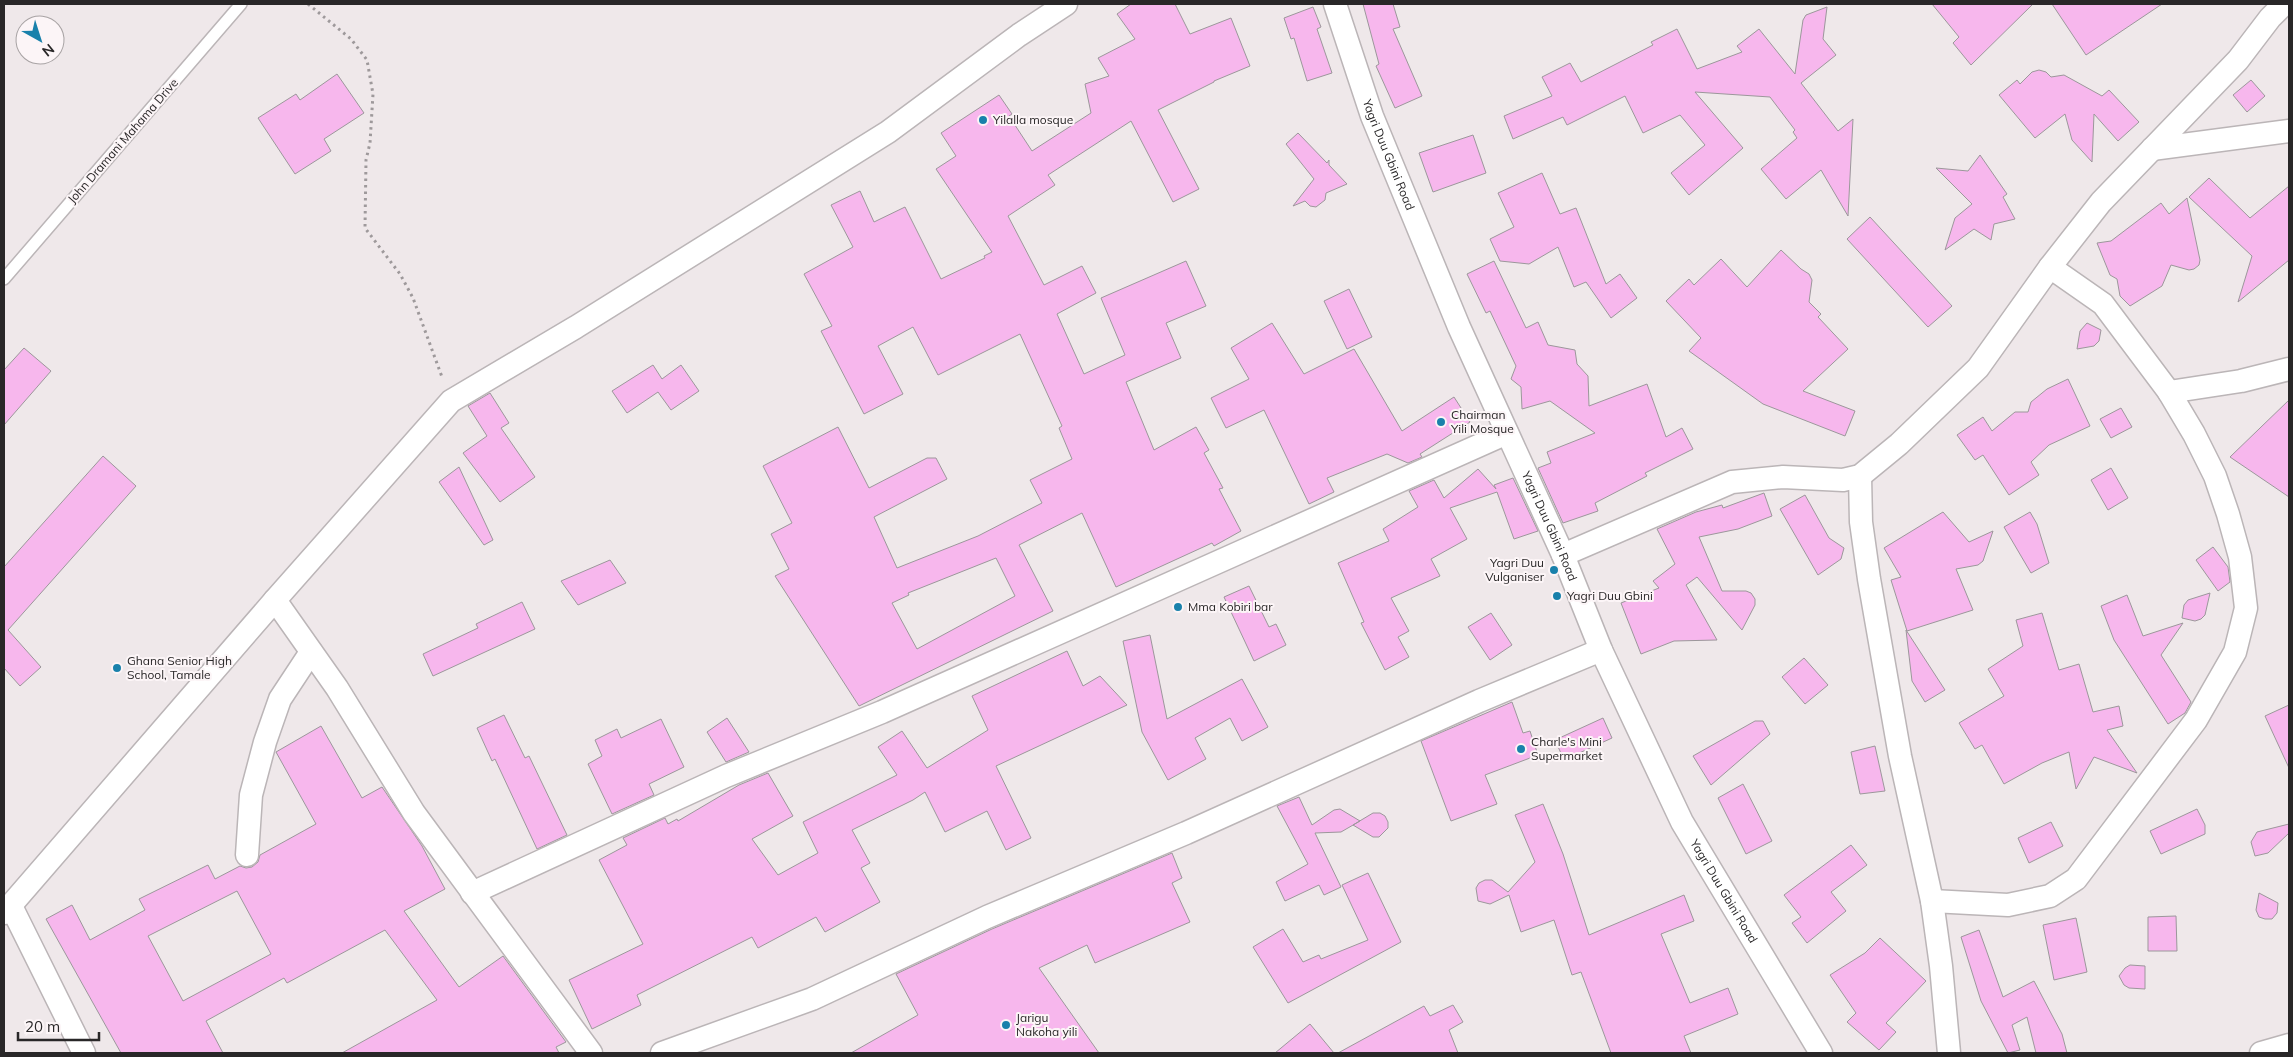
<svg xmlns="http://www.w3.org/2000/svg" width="2293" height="1057" viewBox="0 0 2293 1057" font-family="Mulish,sans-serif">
  <rect width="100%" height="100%" fill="#efe8ea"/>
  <path fill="#f7b7ed" stroke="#9c979b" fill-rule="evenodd" d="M 1131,4 L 1175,4 L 1190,34 L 1231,18 L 1250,66 L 1214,81 L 1214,82 L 1158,110 L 1199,189 L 1173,202 L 1131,121 L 1048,175 L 1055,185 L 1008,216 L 1044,285 L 1082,266 L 1096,293 L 1057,314 L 1084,374 L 1125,355 L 1101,298 L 1186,261 L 1206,306 L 1166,323 L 1181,358 L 1126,382 L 1154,450 L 1196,427 L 1209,450 L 1204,453 L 1223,488 L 1219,489 L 1241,531 L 1214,546 L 1212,543 L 1116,587 L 1082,513 L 1019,545 L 1053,611 L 859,706 L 775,576 L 789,569 L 771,534 L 792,523 L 763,466 L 838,427 L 869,488 L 927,458 L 936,458 L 947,479 L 874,517 L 897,568 L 978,536 L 1042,503 L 1030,480 L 1072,459 L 1059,428 L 1062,426 L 1020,334 L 938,375 L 913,327 L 878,346 L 903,394 L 864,414 L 821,331 L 832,326 L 804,274 L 853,247 L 831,205 L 860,191 L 874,222 L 905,207 L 941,279 L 985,258 L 984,256 L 992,252 L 936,169 L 956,156 L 941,133 L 999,95 L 1012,114 L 1009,116 L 1032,151 L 1091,113 L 1085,84 L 1109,76 L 1098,58 L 1135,39 L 1117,14 ZM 996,558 L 1015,596 L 917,649 L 892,603 L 909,595 L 908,593 Z
    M 1363,4 L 1393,4 L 1400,27 L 1393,29 L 1422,96 L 1395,108 L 1376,66 L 1379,64 Z
    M 1932,4 L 2033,4 L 1971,65 L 1953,43 L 1959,37 Z
    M 2052,4 L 2162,4 L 2086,55 Z
    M 1313,7 L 1321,27 L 1317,29 L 1332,73 L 1307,81 L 1294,38 L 1291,39 L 1284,18 Z
    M 1827,7 L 1823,39 L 1836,55 L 1801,83 L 1838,131 L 1853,119 L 1848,216 L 1821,170 L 1786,199 L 1761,169 L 1797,138 L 1793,132 L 1795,130 L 1770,97 L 1695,92 L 1743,148 L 1689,195 L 1671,173 L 1705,145 L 1680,115 L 1643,133 L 1625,96 L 1567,125 L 1563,117 L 1513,139 L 1504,116 L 1552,96 L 1542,77 L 1570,63 L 1581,82 L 1653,45 L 1651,42 L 1677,29 L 1697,69 L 1742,52 L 1737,46 L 1759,29 L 1795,74 L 1803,20 L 1806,15 Z
    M 2039,70 L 2046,72 L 2051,77 L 2064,75 L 2102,96 L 2109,90 L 2139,122 L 2118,141 L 2094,114 L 2092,162 L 2072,140 L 2065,114 L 2035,138 L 1999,95 L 2017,80 L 2020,84 L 2032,72 Z
    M 337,74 L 364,113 L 324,139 L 331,151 L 295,174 L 258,118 L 296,94 L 300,100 Z
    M 2251,80 L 2265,96 L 2247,112 L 2233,95 Z
    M 1298,133 L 1327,163 L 1329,160 L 1329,165 L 1347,184 L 1326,193 L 1325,200 L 1316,207 L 1310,206 L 1305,201 L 1293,206 L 1314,179 L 1286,144 Z
    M 1473,135 L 1486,173 L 1433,192 L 1419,153 Z
    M 1980,155 L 2007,194 L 2003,197 L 2015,219 L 1994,224 L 1991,240 L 1974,229 L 1945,250 L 1955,218 L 1972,204 L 1936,168 L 1968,171 Z
    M 1542,173 L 1560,214 L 1576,208 L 1606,284 L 1620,274 L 1637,298 L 1611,318 L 1586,282 L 1574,287 L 1558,247 L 1529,264 L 1500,261 L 1490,239 L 1514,227 L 1498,193 Z
    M 2209,178 L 2250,218 L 2289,186 L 2289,260 L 2238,302 L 2252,256 L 2189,197 Z
    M 2187,198 L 2200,260 L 2199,265 L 2194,269 L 2189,270 L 2171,265 L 2162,286 L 2130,306 L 2120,296 L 2117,279 L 2110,275 L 2097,243 L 2111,241 L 2161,203 L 2169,214 Z
    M 1870,217 L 1952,306 L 1928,327 L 1847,239 Z
    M 1781,250 L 1801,269 L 1809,274 L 1812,280 L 1809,302 L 1821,314 L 1818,317 L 1848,349 L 1803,391 L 1855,411 L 1845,436 L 1763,404 L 1689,351 L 1701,338 L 1666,301 L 1689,279 L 1694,285 L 1721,259 L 1747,287 Z
    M 1494,261 L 1526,328 L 1538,322 L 1548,345 L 1575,350 L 1577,364 L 1588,376 L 1589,406 L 1647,384 L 1666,437 L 1682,428 L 1693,449 L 1645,473 L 1647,476 L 1595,503 L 1598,511 L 1563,523 L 1538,468 L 1551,463 L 1547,452 L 1595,433 L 1550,401 L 1522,409 L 1521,387 L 1511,379 L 1516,366 L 1490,311 L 1486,313 L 1467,274 Z
    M 1349,289 L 1372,337 L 1347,349 L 1324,301 Z
    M 1272,323 L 1304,374 L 1354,349 L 1402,431 L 1454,397 L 1470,422 L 1420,454 L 1422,457 L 1408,463 L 1387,454 L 1327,478 L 1334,492 L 1309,504 L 1264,410 L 1226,428 L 1211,398 L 1249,379 L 1231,348 Z
    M 2087,323 L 2101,330 L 2099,341 L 2094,346 L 2077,349 L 2080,331 Z
    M 24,348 L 51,371 L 4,425 L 4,370 Z
    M 653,365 L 662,379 L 681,365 L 699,391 L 671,410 L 658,392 L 627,413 L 612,391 Z
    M 2068,379 L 2090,426 L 2049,445 L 2031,462 L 2039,475 L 2009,495 L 1983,455 L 1975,460 L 1957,435 L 1983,417 L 1992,431 L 2015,412 L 2028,412 L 2031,402 L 2047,389 Z
    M 490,393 L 509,423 L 501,428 L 535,477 L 500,502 L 463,453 L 487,436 L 468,406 Z
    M 2289,400 L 2289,497 L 2230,457 Z
    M 2121,408 L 2132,427 L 2111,438 L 2100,419 Z
    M 103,456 L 136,486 L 8,630 L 41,667 L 20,686 L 4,668 L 4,567 Z
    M 459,467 L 493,540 L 484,545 L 439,482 Z
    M 2111,468 L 2128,498 L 2108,510 L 2091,480 Z
    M 1478,469 L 1496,489 L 1494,485 L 1513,478 L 1538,531 L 1514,539 L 1497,492 L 1450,508 L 1467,539 L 1431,559 L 1440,576 L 1391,598 L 1409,631 L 1398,637 L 1409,657 L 1385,670 L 1361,623 L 1364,622 L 1338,563 L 1389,541 L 1383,529 L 1418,507 L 1409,491 L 1434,480 L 1444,498 Z
    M 1764,493 L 1772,516 L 1738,529 L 1699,537 L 1722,591 L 1746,591 L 1751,593 L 1755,599 L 1755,605 L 1742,630 L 1697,577 L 1686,585 L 1717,640 L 1674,641 L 1641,654 L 1621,603 L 1659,588 L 1653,581 L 1675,564 L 1657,529 L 1696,512 L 1722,505 L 1723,508 Z
    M 1805,495 L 1829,538 L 1844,548 L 1841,559 L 1818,575 L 1780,509 Z
    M 1943,512 L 1969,542 L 1993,531 L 1983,561 L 1978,565 L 1956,569 L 1973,610 L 1907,631 L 1891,580 L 1901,577 L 1884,548 Z
    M 2030,512 L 2037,524 L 2049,563 L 2031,573 L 2004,527 Z
    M 2213,547 L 2228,567 L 2230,582 L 2218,591 L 2196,560 Z
    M 610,560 L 626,583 L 578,605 L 561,581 Z
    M 1249,586 L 1269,627 L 1276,624 L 1286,645 L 1254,661 L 1224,597 Z
    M 2210,593 L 2205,615 L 2201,619 L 2195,621 L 2182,618 L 2184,605 L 2188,600 Z
    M 2127,595 L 2143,636 L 2183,623 L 2161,655 L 2191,702 L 2185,713 L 2168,724 L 2114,640 L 2101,606 Z
    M 522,602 L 535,629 L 433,676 L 423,654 L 478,628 L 476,624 Z
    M 1491,613 L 1512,645 L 1490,660 L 1468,627 Z
    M 2042,613 L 2059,670 L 2079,664 L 2093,712 L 2119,706 L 2123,726 L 2107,730 L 2137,773 L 2094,757 L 2076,789 L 2069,752 L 2042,763 L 2004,784 L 1982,745 L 1975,749 L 1959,723 L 2004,696 L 1988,669 L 2023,646 L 2016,620 Z
    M 1906,630 L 1945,690 L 1925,702 L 1912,681 Z
    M 1150,635 L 1167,719 L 1242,679 L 1268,727 L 1242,741 L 1230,718 L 1195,738 L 1206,759 L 1168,780 L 1142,732 L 1123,641 Z
    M 1067,651 L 1083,686 L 1100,676 L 1127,705 L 996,766 L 1031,838 L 1006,850 L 987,811 L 945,832 L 925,792 L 913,800 L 852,830 L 870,863 L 861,868 L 880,902 L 825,932 L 816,917 L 758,948 L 752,937 L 637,995 L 641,1005 L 592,1029 L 569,980 L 643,944 L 599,860 L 627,845 L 623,838 L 665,818 L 668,824 L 677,819 L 678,821 L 739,785 L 768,773 L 793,816 L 752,839 L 778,875 L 818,853 L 803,822 L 897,775 L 878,747 L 902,731 L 927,768 L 988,730 L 972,696 Z
    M 1804,658 L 1828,685 L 1805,704 L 1782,677 Z
    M 1512,702 L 1523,733 L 1530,731 L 1538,755 L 1485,775 L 1497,804 L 1451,821 L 1421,741 Z
    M 2289,705 L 2289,768 L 2265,716 Z
    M 504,715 L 525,758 L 529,756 L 567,835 L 537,849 L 495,759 L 492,761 L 477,728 Z
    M 727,718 L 749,752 L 726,762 L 707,732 Z
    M 1603,718 L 1612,738 L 1564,760 L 1555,740 Z
    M 661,719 L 684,767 L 649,784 L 654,795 L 612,814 L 588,764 L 602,756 L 595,740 L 617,729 L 621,738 Z
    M 1755,721 L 1763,721 L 1770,734 L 1711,785 L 1693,756 Z
    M 321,726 L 362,798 L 382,787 L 422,846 L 445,889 L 404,911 L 459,987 L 503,956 L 566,1042 L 556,1047 L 559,1053 L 342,1053 L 437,1000 L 385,930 L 287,983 L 284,978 L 206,1021 L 223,1053 L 121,1053 L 46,919 L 72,905 L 90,940 L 145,910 L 139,899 L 208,865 L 215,879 L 240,866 L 246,868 L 252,867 L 258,862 L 260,855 L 316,824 L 276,752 ZM 237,891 L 271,954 L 183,1001 L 148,936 Z
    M 1875,746 L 1885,791 L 1860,794 L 1851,752 Z
    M 1743,784 L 1772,841 L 1746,854 L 1718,798 Z
    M 1299,797 L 1312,825 L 1334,810 L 1340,809 L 1360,821 L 1341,832 L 1315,833 L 1341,887 L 1324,895 L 1319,885 L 1285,901 L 1276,882 L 1308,864 L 1277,806 Z
    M 1543,804 L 1563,854 L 1589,935 L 1684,895 L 1694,921 L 1661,934 L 1690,1003 L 1728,988 L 1738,1014 L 1684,1036 L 1691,1053 L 1611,1053 L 1581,972 L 1572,975 L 1554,920 L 1521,932 L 1509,895 L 1490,904 L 1478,901 L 1476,888 L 1479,883 L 1485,880 L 1492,880 L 1508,892 L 1535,862 L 1515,815 Z
    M 2197,809 L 2205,825 L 2205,834 L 2161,854 L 2150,831 Z
    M 1373,813 L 1380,813 L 1385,816 L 1388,822 L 1388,828 L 1379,837 L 1373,837 L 1353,825 Z
    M 2051,822 L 2063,846 L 2029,863 L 2018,838 Z
    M 2289,824 L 2289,833 L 2268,853 L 2255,856 L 2251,842 L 2257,832 Z
    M 1851,845 L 1867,865 L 1831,892 L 1846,911 L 1807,943 L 1792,923 L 1801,917 L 1784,895 Z
    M 1172,853 L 1182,878 L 1172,883 L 1190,922 L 1095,963 L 1087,945 L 1039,968 L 1099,1053 L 851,1053 L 918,1015 L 896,974 L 992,929 Z
    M 1368,873 L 1401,942 L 1288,1003 L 1253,947 L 1283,929 L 1303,962 L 1319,955 L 1321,959 L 1368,940 L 1342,885 Z
    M 2259,893 L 2278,903 L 2277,913 L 2272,919 L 2265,919 L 2259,917 L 2256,910 Z
    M 2176,916 L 2177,951 L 2148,951 L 2148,917 Z
    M 2076,918 L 2087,972 L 2054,980 L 2043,925 Z
    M 1979,930 L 2003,997 L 2034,981 L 2062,1034 L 2067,1053 L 2036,1053 L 2027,1017 L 2012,1025 L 2020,1050 L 2008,1053 L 1981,1001 L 1961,937 Z
    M 1880,938 L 1926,981 L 1886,1023 L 1896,1032 L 1879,1050 L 1847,1022 L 1856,1013 L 1830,975 L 1865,953 Z
    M 2130,965 L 2145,966 L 2145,989 L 2129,988 L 2124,985 L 2119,976 L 2125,968 Z
    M 1453,1005 L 1463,1022 L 1449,1030 L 1458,1053 L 1338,1053 L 1424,1006 L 1430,1016 Z
    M 1310,1024 L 1334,1053 L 1275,1053 Z"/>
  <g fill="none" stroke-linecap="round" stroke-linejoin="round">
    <g stroke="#bbb5b7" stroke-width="14">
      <path id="lane" d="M 4,279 L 241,4"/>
    </g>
    <g stroke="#bbb5b7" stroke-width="25">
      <g id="street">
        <path id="s1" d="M 1335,4 L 1372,116 L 1459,327 L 1563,555 L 1601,650 L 1682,822 L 1821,1053"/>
        <path d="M 2152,149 L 2289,131"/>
        <path d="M 2169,392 L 2241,381 L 2289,369"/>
        <path d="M 1860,476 L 1861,522 L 1869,579 L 1900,756 L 1932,901 L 1941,966 L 1949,1053"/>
        <path d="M 1563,555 L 1732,482 L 1783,477 L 1843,480 L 1860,476 L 1899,444 L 1978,368 L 2050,267 L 2101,202 L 2238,60 L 2270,18 L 2284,4"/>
        <path d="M 275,600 L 337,688 L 414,813 L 591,1053"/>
        <path d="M 247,855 L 251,795 L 265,742 L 280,699 L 311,652"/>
        <path d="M 472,893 L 726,776 L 882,712 L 1507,433"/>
        <path d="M 1932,901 L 2008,905 L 2050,896 L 2076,879 L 2196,720 L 2235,652 L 2246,608 L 2240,557 L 2228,514 L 2215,476 L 2194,434 L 2169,392 L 2103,304 L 2050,267"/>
        <path d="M 11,906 L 84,1053"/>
        <path d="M 4,913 L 275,600 L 451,401 L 576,327 L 888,132 L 1019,35 L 1066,4"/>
        <path d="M 662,1053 L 812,999 L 987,917 L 1186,833 L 1479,701 L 1601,650"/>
        <path d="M 2261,1053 L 2289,1045"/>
      </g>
    </g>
    <path stroke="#9e999b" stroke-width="3" stroke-dasharray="2.5 4" stroke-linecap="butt" d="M 308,4 L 351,39 L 367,60 L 373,94 L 370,143 L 366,160 L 365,228 L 400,274 L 413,298 L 442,377"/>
    <use href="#lane" stroke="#fff" stroke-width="11"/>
    <use href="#street" stroke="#fff" stroke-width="22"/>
  </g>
  <g fill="#1981ab" stroke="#fcf5f7" stroke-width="2">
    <circle cx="983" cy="120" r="5"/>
    <circle cx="1441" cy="422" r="5"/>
    <circle cx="1554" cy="570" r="5"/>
    <circle cx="1557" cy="596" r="5"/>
    <circle cx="1178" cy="607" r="5"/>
    <circle cx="117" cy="668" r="5"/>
    <circle cx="1521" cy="749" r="5"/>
    <circle cx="1006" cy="1025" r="5"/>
  </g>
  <g text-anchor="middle" stroke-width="4" stroke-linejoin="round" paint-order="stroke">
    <g font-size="12" fill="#292728" stroke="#fcf5f7" text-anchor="start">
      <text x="993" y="124">Yilalla mosque</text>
      <text x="1451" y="419">Chairman<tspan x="1451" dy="14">Yili Mosque</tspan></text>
      <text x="1544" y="567" text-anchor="end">Yagri Duu<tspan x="1544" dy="14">Vulganiser</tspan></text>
      <text x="1567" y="600">Yagri Duu Gbini</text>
      <text x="1188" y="611">Mma Kobiri bar</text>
      <text x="127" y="665">Ghana Senior High<tspan x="127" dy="14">School, Tamale</tspan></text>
      <text x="1531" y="746">Charle's Mini<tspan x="1531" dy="14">Supermarket</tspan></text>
      <text x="1016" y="1022">Jarigu<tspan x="1016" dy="14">Nakoha yili</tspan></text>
    </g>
    <g font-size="12" fill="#292728" stroke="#fcf5f7">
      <text transform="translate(123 141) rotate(-49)" y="4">John Dramani Mahama Drive</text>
      <text dy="4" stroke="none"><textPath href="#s1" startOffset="160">Yagri Duu Gbini Road</textPath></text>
      <text dy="4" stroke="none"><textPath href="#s1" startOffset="565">Yagri Duu Gbini Road</textPath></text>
      <text dy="4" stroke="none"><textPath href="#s1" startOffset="970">Yagri Duu Gbini Road</textPath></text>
    </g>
  </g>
  <rect width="2293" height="1057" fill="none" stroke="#292728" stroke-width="10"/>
  <g transform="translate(40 40) rotate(141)"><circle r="24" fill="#fcf5f7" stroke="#a8a3a4"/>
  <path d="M0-4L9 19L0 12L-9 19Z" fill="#1981ab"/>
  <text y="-8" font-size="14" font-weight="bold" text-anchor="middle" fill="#292728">N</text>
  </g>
  <path d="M18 1032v8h81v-8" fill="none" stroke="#292728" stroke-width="2.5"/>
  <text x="25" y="1032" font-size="15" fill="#292728" stroke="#fcf5f7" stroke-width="4" paint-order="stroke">20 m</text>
</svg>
